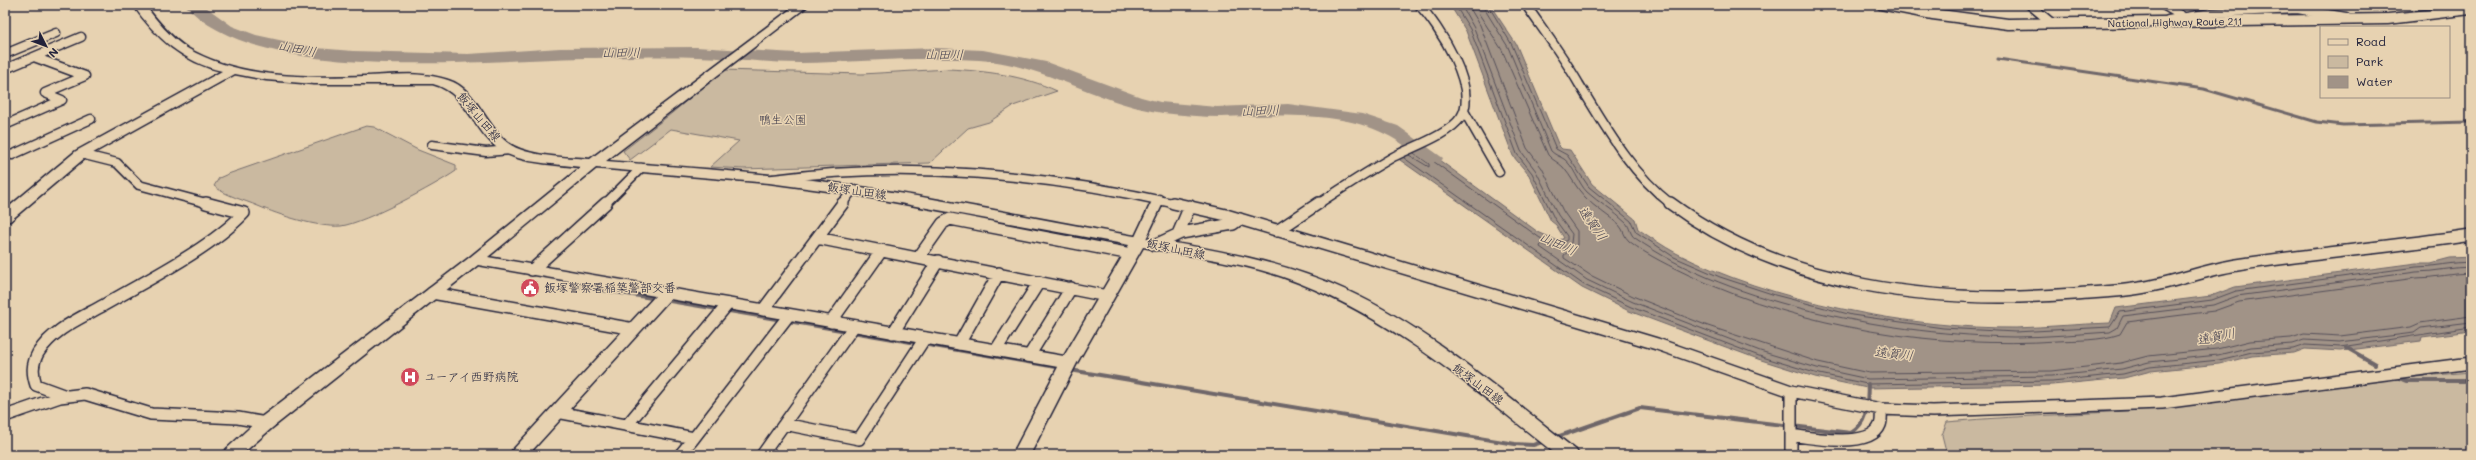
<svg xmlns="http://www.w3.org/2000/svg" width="2476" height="460" viewBox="0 0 2476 460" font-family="Mali,'Klee One',sans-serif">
  <rect width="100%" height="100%" fill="#e7d2b1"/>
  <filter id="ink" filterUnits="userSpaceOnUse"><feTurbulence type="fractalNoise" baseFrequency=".025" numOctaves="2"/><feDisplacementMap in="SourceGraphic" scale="8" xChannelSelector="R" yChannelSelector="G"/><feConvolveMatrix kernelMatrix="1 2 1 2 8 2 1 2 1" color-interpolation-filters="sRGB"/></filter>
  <g filter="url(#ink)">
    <path fill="#cab9a0" stroke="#766e6e" d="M 948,69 C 986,71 1022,75 1057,91 L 1013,106 L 989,122 L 968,128 L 930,163 L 744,169 L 710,167 L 739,141 L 671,129 L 630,160 L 623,151 L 672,113 L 723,70 L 862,74 Z
      M 366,126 L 374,127 L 418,150 L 456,165 L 456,171 C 436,185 365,223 341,226 C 318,228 279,215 258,206 C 244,200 226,196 214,186 L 219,178 L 228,174 Z
      M 2471,372 L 2471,455 L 1947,455 L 1942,435 L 1947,422 C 2028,414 2109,415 2189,405 C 2283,394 2376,379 2471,372 Z"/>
    <path fill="#a19387" stroke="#6e6669" d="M 1450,5 L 1490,5 L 1516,44 L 1559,146 L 1562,149 L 1570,150 L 1592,184 L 1635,219 L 1638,229 C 1650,237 1663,246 1676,253 C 1769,301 1912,329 2016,328 C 2047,327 2079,324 2110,323 L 2116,308 L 2211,296 L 2235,287 L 2416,263 L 2431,263 L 2450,258 L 2471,257 L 2471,331 L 2422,337 L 2421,341 L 2341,351 L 2305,349 L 2294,353 L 2252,356 L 2219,364 L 2151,371 L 2124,378 L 2052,385 L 1867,388 L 1815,377 L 1758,359 L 1629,311 L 1582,288 L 1390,153 L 1413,141 L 1538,232 L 1558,241 L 1564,238 L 1556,225 L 1551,221 L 1529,175 L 1513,156 L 1466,31 Z"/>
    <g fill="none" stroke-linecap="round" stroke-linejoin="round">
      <path stroke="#554f59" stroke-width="1" d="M 1461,5 L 1474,28 L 1521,151 L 1536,171 L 1558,215 L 1572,234 L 1571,243 C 1561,252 1552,248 1541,244 L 1540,247 L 1587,280 L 1633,302 L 1760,351 L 1817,368 L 1868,379 L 2052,376 L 2122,369 L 2149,362 L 2218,355 L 2251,347 L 2292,344 L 2304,340 L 2340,342 L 2414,333 L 2421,328 L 2471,322
        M 1468,5 L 1480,25 L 1527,148 L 1542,168 L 1563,211 L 1577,231 L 1577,245 L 1564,255 L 1564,258 L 1590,275 L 1635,297 L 1708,326 L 1818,362 L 1869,373 L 2051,371 L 2121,363 L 2148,356 L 2217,349 L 2250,341 L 2291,338 L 2304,334 L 2340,336 L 2411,327 L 2420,323 L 2471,316
        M 1476,5 L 1479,14 L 1502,50 L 1548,155 C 1552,160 1558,162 1563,167 C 1571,176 1576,188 1585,197 C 1595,208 1608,215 1619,225 C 1624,230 1624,237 1629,241 C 1648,256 1672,267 1693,277 C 1804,328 1936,349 2057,341 C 2078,340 2100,341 2120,334 L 2127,322 L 2214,311 L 2239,302 L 2416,278 C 2435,278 2452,273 2471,273
        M 1482,5 L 1508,47 L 1551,151 C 1555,155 1559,156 1564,159 C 1574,166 1578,183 1587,192 C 1599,203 1614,211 1626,223 C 1630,227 1630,235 1635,238 C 1731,306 1898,335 2014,337 C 2046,337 2078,334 2110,332 L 2117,328 L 2123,316 L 2213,305 L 2237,296 L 2416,272 C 2435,272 2452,267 2471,267
        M 1488,5 L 1512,45 L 1556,149 L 1567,155 L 1589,187 L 1631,221 L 1636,232 L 1674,257 L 1720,277 L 1775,295 L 1852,315 L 1943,328 L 2015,332 L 2110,327 L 2120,312 L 2212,300 L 2236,291 L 2416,267 C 2435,267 2452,262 2471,262
        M 1419,151 L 1540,238 L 1558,245 L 1567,240 L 1567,236 L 1554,218 L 1532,173 L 1517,154 L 1470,29 L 1455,5
        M 1409,155 L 1429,167 L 1429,164 L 1414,153
        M 1404,158 L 1584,285 L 1631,307 L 1759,356 L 1815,373 L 1867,384 L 2052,381 L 2123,374 L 2150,367 L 2219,360 L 2252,352 L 2293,349 L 2305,345 L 2341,347 L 2471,327"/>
      <path stroke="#6e6669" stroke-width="3" d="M 1998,59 L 2204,89 L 2317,122 L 2343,125 L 2471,122"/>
      <path stroke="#6e6669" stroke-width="4" d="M 578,286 L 658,299
        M 664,300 L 782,320
        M 788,321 L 1062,368
        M 2347,348 L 2375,364
        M 1070,370 L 1515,444 L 1533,445 L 1545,441
        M 2399,378 L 2406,381 L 2471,381
        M 1554,438 L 1640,408 L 1851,433 C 1869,422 1867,403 1868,384"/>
      <path fill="#a19387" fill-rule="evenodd" d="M 185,5 L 203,5 L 232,26 L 256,35 L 316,48 L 353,51 L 468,54 L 560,48 L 696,47 L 796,53 L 935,48 L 983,50 L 1046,62 L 1141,97 L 1160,102 L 1217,107 L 1288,104 L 1362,114 L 1398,126 L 1443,158 L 1441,162 L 1427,162 C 1414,153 1400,141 1385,134 C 1337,110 1272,116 1221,117 C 1202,117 1182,115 1163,113 C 1099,104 1044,64 979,60 C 919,56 859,62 800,63 C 766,63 731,58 697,57 C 663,56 629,57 595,58 C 491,58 259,88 185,5 Z"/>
      <g stroke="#22223b" stroke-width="11">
        <path id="street-far1" d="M 1526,5 C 1544,31 1563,56 1579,84 C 1606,128 1630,172 1671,204
          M 2030,5 L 2053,24
          M 2163,5 L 2182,16
          M 2168,20 L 2211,13 L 2297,9 L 2346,17
          M 5,54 L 56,33
          M 5,69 L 81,37
          M 1464,111 L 1499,172
          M 5,125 L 62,100 L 45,93 L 85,76 L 34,57
          M 432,145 L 486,152 L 511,150
          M 5,153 L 12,155 L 91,119
          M 81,154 L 117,163 L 139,185 L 210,204
          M 773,179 C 909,161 1043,174 1177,204
          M 605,204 L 641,168
          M 842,204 L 852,191
          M 1157,204 L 1159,199
          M 1318,204 C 1342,188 1367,172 1393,157 C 1412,147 1449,135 1461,117 C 1479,88 1439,26 1419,5"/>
      </g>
      <g stroke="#22223b" stroke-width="14">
        <path id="street" d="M 1173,203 L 1226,215 L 1657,344 L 1791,391 L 1881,409 L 1933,411 L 2162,403 L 2471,363
          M 1670,203 C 1785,288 1936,305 2074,294 C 2096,292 2118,292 2140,288 C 2173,283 2204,270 2237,265 C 2314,253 2393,247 2471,235
          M 1277,231 L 1319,203
          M 1178,234 L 1190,206
          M 817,238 L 1107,296
          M 1139,241 L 1157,203
          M 1155,245 L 1181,233 L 1233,224 L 1240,219
          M 919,257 L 943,223 L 950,219 L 1131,254
          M 532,270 L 606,203
          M 432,293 L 634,329
          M 763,310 L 843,203
          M 831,322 L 882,250
          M 893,333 L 938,261
          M 959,344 L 999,273
          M 996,350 L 1039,282
          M 1029,356 L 1071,288
          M 1791,391 L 1791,455
          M 66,396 L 36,385 C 32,373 32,364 38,353 C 53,329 81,318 104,305 C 147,280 210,249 244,213 L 206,203
          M 557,412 L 694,438 L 680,455
          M 5,416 L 60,397 L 85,394 L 151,414 L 238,418 L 266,423
          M 784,424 L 859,439 L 925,338
          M 627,425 L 728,304
          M 1791,435 C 1810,438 1871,449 1880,425 C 1882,421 1881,413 1881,409
          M 694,438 L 789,315
          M 762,455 L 854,326"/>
      </g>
      <g stroke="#22223b" stroke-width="3">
        <path id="secondary" d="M 133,5 L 145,5 C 157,21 170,37 187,48 C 239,79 309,78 367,76 C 394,75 422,71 448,80 C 477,89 485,126 508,143 C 527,157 567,157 590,159 L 796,5 L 809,5 L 606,161 C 675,167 744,171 813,180 C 909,193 1004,212 1100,230 C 1182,245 1270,255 1346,290 C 1431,329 1503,394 1576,450 L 1579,455 L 1557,455 C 1476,391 1397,321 1299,283 C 1250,263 1195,257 1143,247 L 1077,363 L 1030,455 L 1012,455 L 1058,367 L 670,299 L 528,455 L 508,455 L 655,296 L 478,265 L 272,428 L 241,455 L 220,455 L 260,418 L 470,257 L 581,167 C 556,164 521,164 500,150 C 473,131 467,93 433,84 L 314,84 L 266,80 L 235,74 L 86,157 L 10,221 L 5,222 L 5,210 L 76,151 L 222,71 C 183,62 156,38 133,5 ZM 596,168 L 769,183 L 850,194 L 1129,245 L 1064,356 L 488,257 Z"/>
      </g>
      <g stroke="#22223b" stroke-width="3">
        <path id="highway" d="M 1873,5 L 1903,5 L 2008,19 L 2388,14 L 2471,6 L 2471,14 L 2388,24 L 2008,29 L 1932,19 L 1880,9 Z"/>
      </g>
      <use href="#street-far1" stroke="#e7d2b1" stroke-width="8"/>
      <use href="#street" stroke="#e7d2b1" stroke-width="11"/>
      <use href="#secondary" fill="#e7d2b1" fill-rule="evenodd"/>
      <use href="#highway" fill="#e7d2b1" fill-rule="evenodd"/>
    </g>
  </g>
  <defs>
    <g id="civic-disc" transform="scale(1)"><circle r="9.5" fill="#d1495b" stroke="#e7d2b1"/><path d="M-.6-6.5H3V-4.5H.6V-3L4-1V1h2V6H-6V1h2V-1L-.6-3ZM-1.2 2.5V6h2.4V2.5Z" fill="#fff"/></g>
    <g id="hospital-disc" transform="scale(1)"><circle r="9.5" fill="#d1495b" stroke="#e7d2b1"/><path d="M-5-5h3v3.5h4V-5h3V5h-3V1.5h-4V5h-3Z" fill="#fff"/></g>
  </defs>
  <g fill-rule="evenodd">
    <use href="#civic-disc" x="530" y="288"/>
    <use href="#hospital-disc" x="410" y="377"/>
  </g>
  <g text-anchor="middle" stroke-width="3" stroke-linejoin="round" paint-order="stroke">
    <g font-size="10" fill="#22223b" stroke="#e7d2b1">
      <text transform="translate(2175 22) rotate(-1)" y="4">National Highway Route 211</text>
    </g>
    <g font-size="12" fill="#22223b" stroke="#e7d2b1">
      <text transform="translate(479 117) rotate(50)" y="4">飯塚山田線</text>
      <text transform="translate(857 191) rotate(8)" y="4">飯塚山田線</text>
      <text transform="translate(1176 249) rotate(12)" y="4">飯塚山田線</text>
      <text transform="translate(1478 384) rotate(37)" y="4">飯塚山田線</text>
    </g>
    <g font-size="12" fill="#44404f" stroke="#e7d2b1">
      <text x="783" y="124">鴨生公園</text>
    </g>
    <g font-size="12" fill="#22223b" stroke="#e7d2b1" text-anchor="start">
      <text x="544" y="292">飯塚警察署稲築警部交番</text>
      <text x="424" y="381">ユーアイ西野病院</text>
    </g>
    <g font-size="13" font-style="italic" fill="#423e4e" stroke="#e7d2b1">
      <text transform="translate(297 48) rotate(11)" y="5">山田川</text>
      <text x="621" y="57">山田川</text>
      <text transform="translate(944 54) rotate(1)" y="5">山田川</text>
      <text transform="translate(1260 110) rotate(-2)" y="5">山田川</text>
      <text transform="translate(1593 223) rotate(55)" y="5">遠賀川</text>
      <text transform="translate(1558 243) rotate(24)" y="5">山田川</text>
      <text transform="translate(2216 336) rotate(-11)" y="5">遠賀川</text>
      <text transform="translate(1894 353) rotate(6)" y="5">遠賀川</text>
    </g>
  </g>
  <rect width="2476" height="460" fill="none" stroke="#e7d2b1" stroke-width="20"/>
  <rect x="10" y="10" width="2456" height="440" fill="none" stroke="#22223b" stroke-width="1.5" filter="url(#ink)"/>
  <rect x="2320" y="26" width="130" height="72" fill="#e7d2b1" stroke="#988c82"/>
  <rect x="2328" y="39" width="20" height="6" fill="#e7d2b1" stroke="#988c82"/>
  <text x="2356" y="46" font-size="12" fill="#22223b">Road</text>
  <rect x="2328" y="56" width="20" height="12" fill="#cab9a0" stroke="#988c82"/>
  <text x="2356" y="66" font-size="12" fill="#22223b">Park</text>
  <rect x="2328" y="76" width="20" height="12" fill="#a19387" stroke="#988c82"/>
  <text x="2356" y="86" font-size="12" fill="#22223b">Water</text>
  <g transform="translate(46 46) rotate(132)" stroke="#e7d2b1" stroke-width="3" paint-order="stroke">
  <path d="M0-3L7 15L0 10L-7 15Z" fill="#22223b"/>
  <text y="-6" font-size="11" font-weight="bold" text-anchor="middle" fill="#22223b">N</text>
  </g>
</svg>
